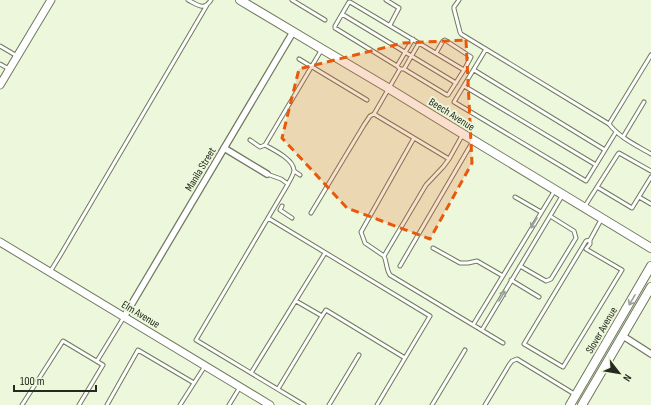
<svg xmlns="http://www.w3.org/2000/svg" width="651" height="405" viewBox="0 0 651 405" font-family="'Sofia Sans Condensed',sans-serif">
  <rect width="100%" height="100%" fill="#edf7db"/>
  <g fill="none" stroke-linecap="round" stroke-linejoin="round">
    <g stroke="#707960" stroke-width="5">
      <path id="service" d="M 188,0 C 198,5 204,11 211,0
        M 292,0 L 325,20
        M 386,0 L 399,8 L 390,25
        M 459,0 L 454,7 L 454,9 L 460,32 L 461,34 L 609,124 L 651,55
        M 342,14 L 456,83
        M 0,46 L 17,56
        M 486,49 L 454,102 L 586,181 L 616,132
        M 436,53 L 443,41 L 445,40 L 471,57 L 464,70 L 350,2 L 349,2 L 335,26 L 335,28 L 397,66 L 400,69 L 404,69 L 447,95 L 448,95 L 464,70
        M 299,59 L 367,100
        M 0,64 L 9,69
        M 397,66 L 413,39
        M 404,69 L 419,43
        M 474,70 L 605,150
        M 464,86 L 596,165
        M 374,114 L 400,69
        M 609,124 C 620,138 636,145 651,154
        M 623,137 L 644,102
        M 250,140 L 260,147 L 265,145
        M 449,159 L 463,134
        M 294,171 L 300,175
        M 267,174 L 281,179 L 288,184
        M 597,187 L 632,208 L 651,177
        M 515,197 L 541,212
        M 639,197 L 651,204
        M 282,206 L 280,210 L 292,218
        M 585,206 L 618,154 L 619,153 L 651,171
        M 311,213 L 364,125 L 370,116 L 374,114 L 449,159 L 443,167 L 426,185 L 384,256 C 387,262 386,269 390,275 L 503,343
        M 268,218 L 430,316 L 377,405
        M 590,240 L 590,244 L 586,249 L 622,270 L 563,367 L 524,344 L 586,241 Z
        M 590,240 L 602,218
        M 433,248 L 460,263 L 468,263 L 477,261 L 503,276
        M 384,256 L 365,243 L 361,232 L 414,138
        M 400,266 L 473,141
        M 520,266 L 546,281 L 551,279 L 576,238 L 574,231 L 550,216
        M 50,272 L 61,254 L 207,5
        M 511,280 L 539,297
        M 322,316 L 326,310 L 405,358
        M 473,325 L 555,190
        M 482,330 L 562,196
        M 97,361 L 124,317
        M 251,373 L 325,253
        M 278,389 L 322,316 L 296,301
        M 22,405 L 63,341 L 103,365 L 79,405
        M 107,405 L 138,350 L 194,383
        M 180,405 L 205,366
        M 229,405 L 240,387
        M 304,405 L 196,340 L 288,184 C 290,180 294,174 294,170 C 293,159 274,150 265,145 L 322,49
        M 329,405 L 359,355
        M 432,405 L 465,350
        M 485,405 L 509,365 L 512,361 L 517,359 L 576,395"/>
    </g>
    <g stroke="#707960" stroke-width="8">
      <path id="minor" d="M 224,148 L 267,174
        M 124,317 L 293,32
        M 623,336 L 651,354"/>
    </g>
    <g stroke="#707960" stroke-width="9">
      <path id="tertiary" d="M 0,85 L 51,0
        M 0,242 L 270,405"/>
    </g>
    <g stroke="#707960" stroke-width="10">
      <path id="secondary" d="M 240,0 L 322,49 L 388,88 L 463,134 L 651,248
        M 570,405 L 651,266
        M 582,405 L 651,287"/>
    </g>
    <use href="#service" stroke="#fff" stroke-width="3"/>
    <use href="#minor" stroke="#fff" stroke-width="5.5"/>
    <use href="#tertiary" stroke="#fff" stroke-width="7"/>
    <use href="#secondary" stroke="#fff" stroke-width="8"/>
  </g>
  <defs><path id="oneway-shaft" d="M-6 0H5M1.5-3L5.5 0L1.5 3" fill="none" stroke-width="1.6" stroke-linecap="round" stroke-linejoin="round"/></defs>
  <g stroke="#9d9f9a">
    <use href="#oneway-shaft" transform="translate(534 223) rotate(121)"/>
    <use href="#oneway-shaft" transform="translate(502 296) rotate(-59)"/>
    <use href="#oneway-shaft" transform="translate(632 300) rotate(120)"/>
  </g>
  <path fill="#e8590c" fill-opacity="0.2" stroke="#e8590c" stroke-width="3" stroke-dasharray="8 5" stroke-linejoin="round" d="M 466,40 L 472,163 L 430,239 L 347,208 L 282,138 L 299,69 L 403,43 Z"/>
  <g text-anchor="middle" stroke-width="4" stroke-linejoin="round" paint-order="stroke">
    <g font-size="11" fill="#25291f" stroke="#edf7db">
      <text transform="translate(452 114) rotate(32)" y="4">Beech Avenue</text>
      <text transform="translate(200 169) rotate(-59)" y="4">Manila Street</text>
      <text transform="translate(141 314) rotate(31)" y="4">Elm Avenue</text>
      <text transform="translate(601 330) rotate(-60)" y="4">Slover Avenue</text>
    </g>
  </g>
  <g transform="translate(619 373) rotate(121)" stroke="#edf7db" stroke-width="3" paint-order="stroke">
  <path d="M0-3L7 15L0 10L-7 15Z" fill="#25291f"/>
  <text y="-6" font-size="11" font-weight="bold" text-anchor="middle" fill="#25291f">N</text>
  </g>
  <path d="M14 385v6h82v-6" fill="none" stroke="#25291f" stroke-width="2"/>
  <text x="20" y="385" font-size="12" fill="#25291f" stroke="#edf7db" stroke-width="3" paint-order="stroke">100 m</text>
</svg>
